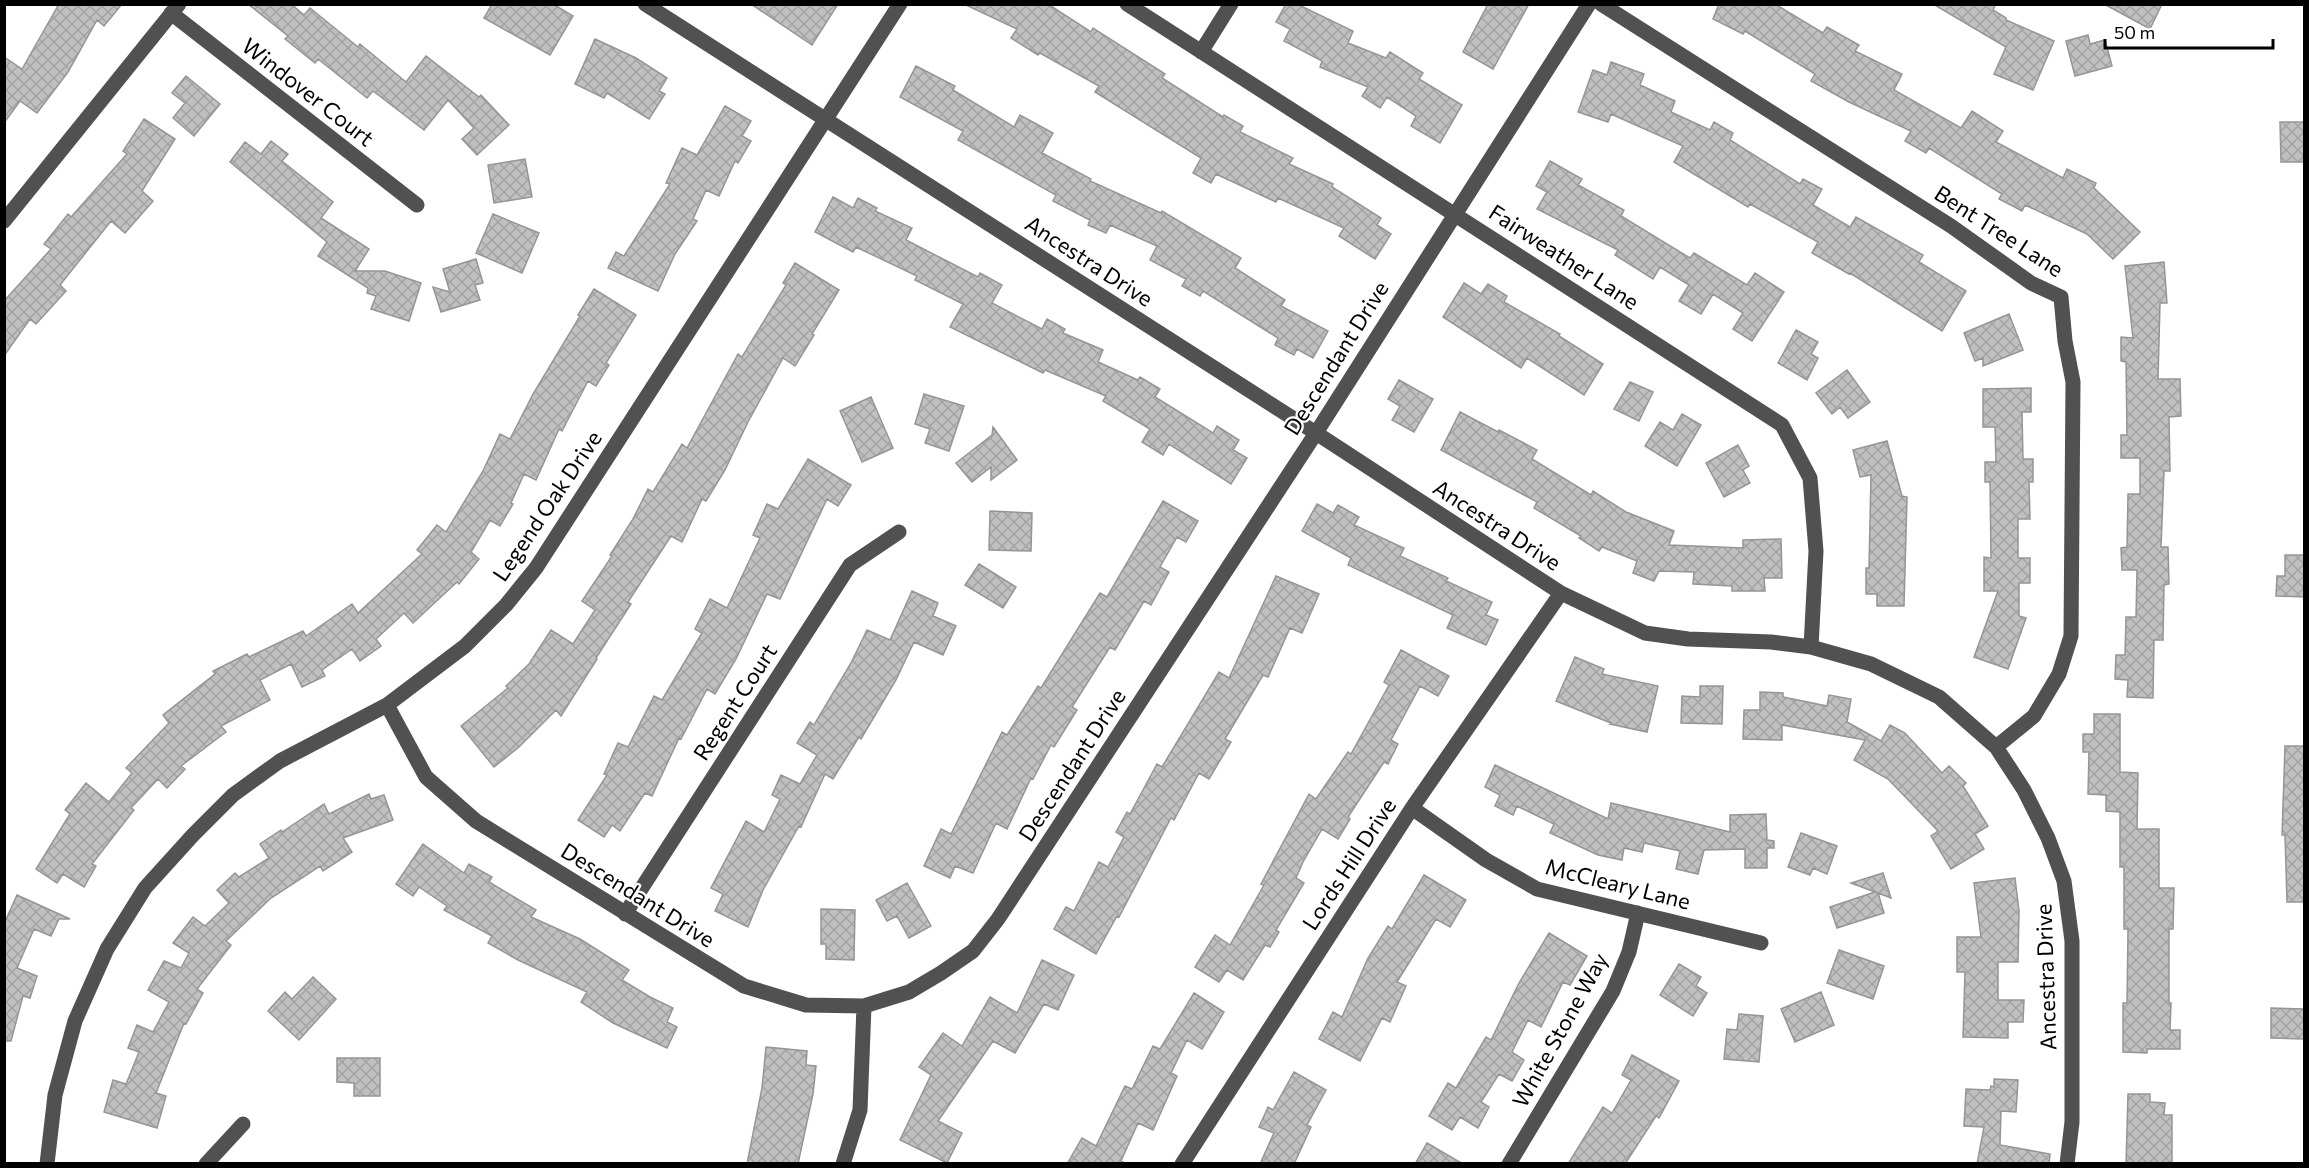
<svg xmlns="http://www.w3.org/2000/svg" width="2309" height="1168" viewBox="0 0 2309 1168" font-family="Commissioner,sans-serif">
  <defs>
    <pattern id="building-cross-hatch" width="8" height="8" patternUnits="userSpaceOnUse" patternTransform="scale(1.5)"><rect width="8" height="8" fill="#c0c0c0"/><path d="M0 0l8 8M0 8l8-8" fill="none" stroke="#a3a3a3"/></pattern>
  </defs>
  <rect width="100%" height="100%" fill="#fff"/>
  <path fill="url(#building-cross-hatch)" stroke="#959595" stroke-width="1.5" d="M 59,4 L 122,4 L 104,26 L 97,20 L 68,72 L 37,113 L 20,101 L 4,123 L 4,57 L 22,69 Z
    M 248,4 L 291,4 L 304,15 L 310,8 L 358,47 L 360,44 L 406,82 L 426,56 L 479,97 L 481,95 L 509,125 L 477,155 L 462,139 L 474,128 L 448,100 L 424,130 L 373,91 L 367,98 L 318,59 L 315,63 L 285,39 L 288,36 Z
    M 492,4 L 553,4 L 573,16 L 550,55 L 484,18 Z
    M 751,4 L 838,4 L 812,45 Z
    M 964,4 L 1048,4 L 1091,32 L 1093,28 L 1165,74 L 1162,78 L 1223,117 L 1224,115 L 1243,126 L 1240,132 L 1293,158 L 1289,164 L 1333,184 L 1332,187 L 1381,218 L 1377,225 L 1391,234 L 1375,259 L 1339,236 L 1344,228 L 1278,198 L 1276,202 L 1216,174 L 1211,183 L 1193,173 L 1201,158 L 1095,92 L 1099,86 L 1040,53 L 1038,55 L 1011,38 L 1017,29 Z
    M 1286,4 L 1297,4 L 1353,31 L 1348,43 L 1386,58 L 1390,52 L 1423,73 L 1419,79 L 1462,105 L 1440,143 L 1411,126 L 1416,116 L 1387,97 L 1380,108 L 1362,96 L 1368,87 L 1320,67 L 1322,61 L 1284,41 L 1290,29 L 1276,22 Z
    M 1488,4 L 1529,4 L 1493,69 L 1463,52 Z
    M 1719,4 L 1775,4 L 1823,33 L 1827,27 L 1859,45 L 1855,51 L 1902,74 L 1894,90 L 1961,128 L 1972,111 L 2003,131 L 1996,142 L 2063,178 L 2067,169 L 2096,183 L 2094,188 L 2140,232 L 2113,259 L 2087,234 L 2025,205 L 2022,211 L 1999,199 L 2002,194 L 1929,148 L 1926,153 L 1905,141 L 1911,131 L 1849,102 L 1811,81 L 1815,74 L 1745,31 L 1743,34 L 1713,19 Z
    M 1933,4 L 1996,4 L 1993,10 L 2006,18 L 2006,20 L 2054,41 L 2033,90 L 1994,74 L 2006,47 Z
    M 2104,4 L 2162,4 L 2150,29 Z
    M 2088,35 L 2090,44 L 2105,40 L 2112,66 L 2075,76 L 2066,41 Z
    M 595,39 L 636,58 L 667,78 L 659,91 L 665,94 L 649,119 L 607,93 L 604,98 L 575,84 Z
    M 1611,62 L 1644,74 L 1640,85 L 1675,101 L 1671,112 L 1710,130 L 1714,122 L 1733,133 L 1730,140 L 1800,184 L 1803,179 L 1822,189 L 1813,205 L 1850,227 L 1856,217 L 1923,255 L 1919,262 L 1966,291 L 1942,331 L 1850,273 L 1849,274 L 1812,253 L 1818,242 L 1750,204 L 1748,207 L 1674,162 L 1683,146 L 1611,114 L 1608,122 L 1578,112 L 1593,70 L 1607,75 Z
    M 916,66 L 955,86 L 953,90 L 1014,127 L 1020,115 L 1053,133 L 1042,153 L 1091,179 L 1090,181 L 1161,213 L 1162,211 L 1241,258 L 1235,268 L 1285,300 L 1281,306 L 1328,331 L 1313,358 L 1297,349 L 1294,355 L 1275,345 L 1278,338 L 1203,291 L 1200,296 L 1182,286 L 1186,279 L 1150,260 L 1157,246 L 1110,225 L 1106,233 L 1088,225 L 1090,220 L 1053,201 L 1056,195 L 958,140 L 963,131 L 900,97 Z
    M 186,76 L 220,104 L 194,136 L 173,118 L 185,103 L 172,93 Z
    M 725,106 L 751,121 L 742,136 L 751,141 L 738,163 L 735,161 L 719,196 L 706,190 L 693,219 L 697,221 L 675,254 L 658,291 L 608,268 L 616,252 L 624,256 L 670,184 L 666,183 L 682,148 L 697,155 Z
    M 144,119 L 175,139 L 142,191 L 153,201 L 125,233 L 111,221 L 60,285 L 66,291 L 36,324 L 30,319 L 4,356 L 4,301 L 51,249 L 44,244 L 68,214 L 71,217 L 127,154 L 123,151 Z
    M 2280,122 L 2304,122 L 2304,162 L 2281,162 Z
    M 271,141 L 288,154 L 282,161 L 333,202 L 321,218 L 369,249 L 355,271 L 385,271 L 421,283 L 409,321 L 371,309 L 376,296 L 367,293 L 368,288 L 318,256 L 327,242 L 230,162 L 245,142 L 261,154 Z
    M 525,159 L 532,197 L 494,203 L 488,165 Z
    M 1550,161 L 1582,179 L 1578,185 L 1624,210 L 1621,216 L 1690,258 L 1694,253 L 1747,285 L 1755,273 L 1784,292 L 1752,341 L 1733,329 L 1743,313 L 1713,294 L 1701,314 L 1679,301 L 1689,285 L 1660,267 L 1653,279 L 1615,255 L 1618,250 L 1537,209 L 1547,192 L 1536,186 Z
    M 833,197 L 853,208 L 858,198 L 877,208 L 875,211 L 912,228 L 906,240 L 978,277 L 980,273 L 1002,285 L 992,303 L 1042,329 L 1047,319 L 1065,329 L 1063,333 L 1103,350 L 1098,362 L 1138,380 L 1140,377 L 1160,389 L 1155,397 L 1213,433 L 1217,426 L 1239,440 L 1233,450 L 1247,458 L 1231,484 L 1169,444 L 1163,455 L 1142,442 L 1150,429 L 1103,401 L 1106,396 L 1045,370 L 1043,373 L 950,327 L 963,304 L 915,280 L 917,276 L 856,247 L 853,252 L 815,232 Z
    M 493,214 L 539,233 L 522,273 L 476,253 Z
    M 476,259 L 483,283 L 475,285 L 480,300 L 441,312 L 433,287 L 450,292 L 443,269 Z
    M 2164,262 L 2167,303 L 2160,303 L 2158,379 L 2180,379 L 2181,416 L 2169,417 L 2170,471 L 2164,471 L 2161,547 L 2168,547 L 2169,584 L 2164,585 L 2163,640 L 2154,640 L 2153,698 L 2127,697 L 2128,680 L 2115,679 L 2116,655 L 2125,655 L 2126,617 L 2136,617 L 2137,570 L 2122,570 L 2121,548 L 2127,547 L 2128,494 L 2140,494 L 2140,458 L 2121,458 L 2121,435 L 2127,435 L 2126,362 L 2121,361 L 2121,337 L 2133,338 L 2125,266 Z
    M 795,263 L 839,290 L 812,334 L 814,335 L 795,366 L 783,358 L 748,422 L 725,470 L 706,501 L 702,499 L 682,542 L 671,536 L 628,602 L 631,604 L 596,658 L 597,659 L 561,716 L 556,710 L 519,747 L 494,767 L 461,726 L 508,688 L 506,686 L 529,664 L 551,630 L 573,644 L 595,610 L 582,601 L 612,556 L 610,555 L 633,519 L 648,489 L 653,492 L 682,444 L 687,448 L 738,354 L 742,357 L 786,285 L 783,283 Z
    M 1464,283 L 1481,294 L 1488,284 L 1507,296 L 1504,302 L 1560,334 L 1559,336 L 1603,364 L 1584,395 L 1527,358 L 1521,368 L 1443,317 Z
    M 594,289 L 636,315 L 606,363 L 609,365 L 596,386 L 588,381 L 562,431 L 559,429 L 536,480 L 524,474 L 511,503 L 513,504 L 500,526 L 490,520 L 471,552 L 479,559 L 459,584 L 457,582 L 413,623 L 404,613 L 376,639 L 381,646 L 360,661 L 352,649 L 322,670 L 325,676 L 302,687 L 291,664 L 260,680 L 270,700 L 221,726 L 226,732 L 181,766 L 185,769 L 167,788 L 158,779 L 131,808 L 134,810 L 92,864 L 96,866 L 84,887 L 63,874 L 57,883 L 36,869 L 70,814 L 65,810 L 86,783 L 109,802 L 132,773 L 126,768 L 169,723 L 163,715 L 215,674 L 213,671 L 247,654 L 249,657 L 303,631 L 306,636 L 352,604 L 358,613 L 422,554 L 417,550 L 437,525 L 446,532 L 483,471 L 500,434 L 510,439 L 533,394 L 580,316 L 578,315 Z
    M 2009,314 L 2023,350 L 1983,366 L 1983,358 L 1975,361 L 1964,333 Z
    M 1796,330 L 1818,342 L 1811,354 L 1818,358 L 1807,380 L 1778,363 Z
    M 1847,370 L 1870,402 L 1848,418 L 1840,407 L 1832,414 L 1816,393 Z
    M 1399,380 L 1433,399 L 1414,432 L 1392,420 L 1400,406 L 1388,399 Z
    M 1630,382 L 1653,392 L 1639,421 L 1614,409 Z
    M 2031,388 L 2031,412 L 2022,412 L 2023,459 L 2033,459 L 2033,482 L 2029,482 L 2030,519 L 2018,519 L 2018,558 L 2030,558 L 2030,583 L 2019,583 L 2019,616 L 2026,618 L 2008,669 L 1974,657 L 1998,591 L 1984,591 L 1984,557 L 1991,558 L 1990,482 L 1985,482 L 1985,462 L 1996,462 L 1995,427 L 1983,427 L 1983,389 Z
    M 924,394 L 964,406 L 949,451 L 925,443 L 930,429 L 915,424 Z
    M 871,397 L 893,448 L 862,462 L 840,411 Z
    M 1460,412 L 1498,432 L 1499,430 L 1537,450 L 1532,459 L 1591,495 L 1593,491 L 1626,512 L 1674,531 L 1669,545 L 1743,548 L 1743,540 L 1781,539 L 1782,578 L 1764,578 L 1765,591 L 1732,591 L 1732,586 L 1693,584 L 1694,572 L 1659,571 L 1654,581 L 1633,573 L 1637,561 L 1602,547 L 1599,551 L 1579,538 L 1581,536 L 1534,508 L 1537,502 L 1441,450 Z
    M 1682,414 L 1701,425 L 1677,466 L 1645,446 L 1660,422 L 1673,430 Z
    M 993,427 L 1017,460 L 991,480 L 991,467 L 972,482 L 956,463 L 992,435 Z
    M 1887,441 L 1902,496 L 1907,497 L 1904,606 L 1877,606 L 1877,594 L 1866,594 L 1866,568 L 1869,568 L 1871,475 L 1860,477 L 1853,450 Z
    M 1738,445 L 1749,466 L 1743,470 L 1750,483 L 1724,497 L 1706,463 Z
    M 808,459 L 851,485 L 838,506 L 827,499 L 780,599 L 767,594 L 736,659 L 715,694 L 707,689 L 681,739 L 679,738 L 652,796 L 645,793 L 620,831 L 612,825 L 604,837 L 578,820 L 607,775 L 604,774 L 618,743 L 628,747 L 654,696 L 662,700 L 702,633 L 695,629 L 710,599 L 727,608 L 760,538 L 753,535 L 767,504 L 778,509 Z
    M 1163,501 L 1198,521 L 1186,542 L 1177,537 L 1160,567 L 1169,572 L 1151,605 L 1144,601 L 1115,650 L 1110,647 L 1072,707 L 1077,710 L 1054,747 L 1051,745 L 1033,779 L 1031,778 L 1007,829 L 996,823 L 973,873 L 955,866 L 950,878 L 924,866 L 941,829 L 951,834 L 1002,732 L 1007,735 L 1038,686 L 1041,688 L 1100,593 L 1107,597 Z
    M 1317,504 L 1333,513 L 1338,505 L 1359,517 L 1354,525 L 1404,548 L 1400,556 L 1448,578 L 1446,581 L 1492,602 L 1486,615 L 1498,620 L 1486,645 L 1447,628 L 1453,615 L 1348,565 L 1351,558 L 1302,531 Z
    M 990,511 L 1032,513 L 1031,551 L 989,550 Z
    M 2285,555 L 2304,555 L 2304,597 L 2276,596 L 2277,576 L 2285,576 Z
    M 979,564 L 1016,587 L 1003,608 L 965,585 Z
    M 1276,576 L 1319,594 L 1302,633 L 1290,628 L 1268,677 L 1263,675 L 1225,739 L 1231,742 L 1209,779 L 1199,773 L 1174,820 L 1171,818 L 1119,917 L 1117,916 L 1096,954 L 1054,929 L 1066,907 L 1074,911 L 1099,862 L 1108,867 L 1124,837 L 1116,832 L 1127,812 L 1130,814 L 1157,764 L 1162,767 L 1219,672 L 1229,678 Z
    M 912,591 L 938,603 L 933,616 L 956,626 L 943,655 L 914,642 L 896,680 L 861,739 L 859,737 L 833,779 L 825,774 L 801,827 L 799,826 L 763,890 L 748,927 L 715,911 L 723,894 L 711,888 L 746,821 L 764,832 L 780,799 L 772,795 L 781,775 L 800,784 L 817,755 L 797,743 L 810,722 L 814,725 L 851,663 L 867,630 L 890,640 Z
    M 1401,650 L 1449,676 L 1438,696 L 1420,686 L 1391,740 L 1398,744 L 1388,764 L 1384,762 L 1348,817 L 1350,819 L 1338,839 L 1322,829 L 1303,862 L 1296,878 L 1304,883 L 1276,930 L 1279,932 L 1270,947 L 1265,945 L 1243,980 L 1227,970 L 1219,982 L 1195,967 L 1215,935 L 1230,945 L 1264,885 L 1261,884 L 1309,794 L 1316,799 L 1348,752 L 1351,754 L 1389,685 L 1384,682 Z
    M 1575,657 L 1604,669 L 1602,674 L 1658,686 L 1647,732 L 1610,724 L 1611,723 L 1556,701 Z
    M 1700,686 L 1723,686 L 1722,724 L 1681,723 L 1682,696 L 1700,697 Z
    M 1760,692 L 1783,693 L 1783,697 L 1827,706 L 1829,695 L 1851,699 L 1847,722 L 1881,741 L 1890,725 L 1905,733 L 1942,773 L 1949,766 L 1966,783 L 1963,786 L 1988,826 L 1975,834 L 1984,849 L 1951,869 L 1931,836 L 1938,831 L 1888,779 L 1854,760 L 1865,740 L 1782,725 L 1782,740 L 1743,739 L 1744,710 L 1760,710 Z
    M 2094,714 L 2120,714 L 2120,772 L 2138,773 L 2137,829 L 2159,829 L 2159,888 L 2174,888 L 2173,929 L 2169,929 L 2169,1003 L 2171,1003 L 2170,1030 L 2180,1030 L 2180,1049 L 2147,1049 L 2147,1053 L 2123,1052 L 2123,1003 L 2127,1003 L 2128,929 L 2124,929 L 2124,867 L 2120,867 L 2120,812 L 2106,811 L 2106,795 L 2088,794 L 2089,752 L 2083,752 L 2083,734 L 2094,734 Z
    M 2285,746 L 2304,746 L 2304,902 L 2287,902 L 2285,835 L 2282,835 Z
    M 1495,765 L 1608,819 L 1611,803 L 1730,832 L 1730,815 L 1766,814 L 1767,840 L 1774,841 L 1774,848 L 1767,848 L 1767,868 L 1745,868 L 1745,849 L 1704,850 L 1698,874 L 1676,869 L 1680,851 L 1644,843 L 1642,852 L 1624,848 L 1622,860 L 1598,855 L 1550,833 L 1554,824 L 1517,806 L 1513,815 L 1495,806 L 1500,795 L 1485,787 Z
    M 369,794 L 371,799 L 384,795 L 393,820 L 343,838 L 352,852 L 323,871 L 320,866 L 271,898 L 226,941 L 231,945 L 197,989 L 203,993 L 186,1024 L 184,1023 L 156,1093 L 166,1096 L 157,1128 L 104,1112 L 113,1080 L 126,1084 L 139,1052 L 128,1048 L 137,1025 L 153,1032 L 169,1002 L 148,990 L 164,961 L 181,968 L 189,953 L 173,943 L 193,917 L 205,926 L 229,903 L 217,890 L 235,873 L 239,877 L 269,858 L 260,844 L 281,830 L 282,832 L 324,804 L 329,814 Z
    M 1801,833 L 1837,846 L 1827,874 L 1813,868 L 1810,875 L 1788,867 Z
    M 423,844 L 464,873 L 469,864 L 492,877 L 489,882 L 536,910 L 531,917 L 580,939 L 629,970 L 622,980 L 650,997 L 673,1008 L 667,1022 L 677,1027 L 667,1048 L 613,1023 L 581,1002 L 587,992 L 518,960 L 488,943 L 492,936 L 444,910 L 447,906 L 419,887 L 413,896 L 396,884 Z
    M 1883,873 L 1891,898 L 1878,893 L 1884,913 L 1837,928 L 1830,907 L 1875,892 L 1851,883 Z
    M 1424,875 L 1466,900 L 1450,927 L 1436,919 L 1397,982 L 1406,986 L 1390,1022 L 1382,1018 L 1360,1061 L 1319,1039 L 1333,1012 L 1342,1017 L 1368,958 L 1388,926 L 1392,929 Z
    M 2015,878 L 2019,911 L 2018,962 L 1998,962 L 1998,1000 L 2024,1000 L 2023,1022 L 2008,1022 L 2008,1038 L 1963,1037 L 1965,972 L 1957,972 L 1957,937 L 1981,937 L 1974,883 Z
    M 907,883 L 931,926 L 909,938 L 897,916 L 887,921 L 876,900 Z
    M 17,895 L 70,919 L 59,919 L 51,936 L 34,929 L 17,968 L 37,976 L 30,998 L 23,996 L 11,1041 L 4,1041 L 4,924 Z
    M 821,909 L 855,910 L 854,960 L 826,959 L 826,944 L 821,944 Z
    M 1549,933 L 1587,956 L 1570,985 L 1563,982 L 1541,1027 L 1528,1020 L 1512,1052 L 1524,1060 L 1512,1081 L 1499,1074 L 1481,1102 L 1489,1107 L 1478,1128 L 1460,1117 L 1452,1130 L 1429,1116 L 1448,1083 L 1456,1088 L 1486,1037 L 1491,1040 L 1519,983 Z
    M 1839,950 L 1884,966 L 1873,999 L 1827,983 Z
    M 1042,960 L 1074,975 L 1058,1010 L 1044,1004 L 1015,1053 L 993,1041 L 938,1121 L 962,1133 L 947,1163 L 900,1140 L 931,1075 L 919,1067 L 943,1033 L 962,1046 L 990,997 L 1017,1013 Z
    M 1679,964 L 1701,977 L 1696,986 L 1707,993 L 1693,1016 L 1660,995 Z
    M 313,977 L 336,999 L 299,1040 L 268,1011 L 285,992 L 292,999 Z
    M 1821,992 L 1834,1025 L 1795,1042 L 1781,1009 Z
    M 1194,993 L 1224,1012 L 1202,1049 L 1187,1040 L 1171,1073 L 1177,1076 L 1153,1130 L 1138,1123 L 1121,1161 L 1126,1164 L 1067,1164 L 1082,1138 L 1096,1146 L 1125,1086 L 1132,1089 L 1153,1046 L 1160,1049 Z
    M 2271,1008 L 2304,1009 L 2304,1039 L 2271,1038 Z
    M 1739,1014 L 1763,1016 L 1759,1062 L 1724,1059 L 1727,1029 L 1737,1030 Z
    M 766,1047 L 807,1051 L 806,1065 L 816,1066 L 813,1094 L 798,1164 L 747,1164 L 762,1088 Z
    M 1632,1055 L 1679,1081 L 1659,1118 L 1656,1116 L 1625,1164 L 1568,1164 L 1603,1107 L 1612,1113 L 1631,1080 L 1622,1075 Z
    M 337,1058 L 380,1058 L 380,1096 L 354,1096 L 354,1083 L 337,1082 Z
    M 1294,1072 L 1326,1090 L 1307,1125 L 1311,1127 L 1294,1164 L 1260,1164 L 1274,1133 L 1259,1127 L 1268,1107 L 1273,1110 Z
    M 1994,1079 L 2018,1080 L 2016,1112 L 2001,1111 L 2000,1145 L 2050,1154 L 2049,1164 L 1977,1164 L 1984,1127 L 1964,1126 L 1966,1089 L 1990,1090 L 1991,1086 L 1994,1087 Z
    M 2128,1094 L 2150,1094 L 2150,1102 L 2165,1103 L 2164,1115 L 2172,1115 L 2172,1164 L 2126,1164 Z
    M 1427,1143 L 1463,1164 L 1415,1164 Z"/>
  <g fill="none" stroke-linecap="round" stroke-linejoin="round">
    <path stroke="#515151" stroke-width="15" d="M 645,4 L 1316,433 L 1561,593 L 1645,633 L 1688,639 L 1771,642 L 1811,647 L 1871,664 L 1939,697 L 1996,747 L 2024,790 L 2048,838 L 2064,881 L 2072,941 L 2072,1122 L 2067,1164
      M 1127,4 L 1782,425 L 1810,478 L 1816,551 L 1811,647
      M 1601,4 L 1951,226 L 2031,283 L 2061,297 L 2065,341 L 2073,382 L 2071,636 L 2059,674 L 2034,716 L 1996,747
      M 171,13 L 417,205
      M 1201,52 L 1231,4
      M 4,221 L 179,4
      M 387,705 L 426,777 L 476,821 L 744,986 L 806,1005 L 864,1006 L 909,992 L 941,973 L 973,951 L 998,919 L 1316,433 L 1589,4
      M 1412,808 L 1486,860 L 1537,889 L 1761,943
      M 625,914 L 850,565 L 899,532
      M 47,1164 L 55,1095 L 75,1021 L 107,949 L 145,888 L 193,835 L 233,795 L 280,761 L 387,705 L 465,646 L 506,605 L 536,568 L 900,4
      M 206,1164 L 243,1124
      M 843,1164 L 860,1110 L 864,1006
      M 1182,1164 L 1412,808 L 1561,593
      M 1509,1164 L 1613,991 L 1629,952 L 1638,913"/>
  </g>
  <g text-anchor="middle" stroke-width="4.5" stroke-linejoin="round" paint-order="stroke">
    <g font-size="22" fill="#000" stroke="#fff">
      <text transform="translate(308 92) rotate(38)" y="8">Windover Court</text>
      <text transform="translate(1999 231) rotate(33)" y="8">Bent Tree Lane</text>
      <text transform="translate(1564 257) rotate(33)" y="8">Fairweather Lane</text>
      <text transform="translate(1089 261) rotate(33)" y="8">Ancestra Drive</text>
      <text transform="translate(1336 358) rotate(-58)" y="8">Descendant Drive</text>
      <text transform="translate(547 506) rotate(-56)" y="8">Legend Oak Drive</text>
      <text transform="translate(1497 525) rotate(33)" y="8">Ancestra Drive</text>
      <text transform="translate(735 702) rotate(-57)" y="8">Regent Court</text>
      <text transform="translate(1072 765) rotate(-57)" y="8">Descendant Drive</text>
      <text transform="translate(1349 864) rotate(-57)" y="8">Lords Hill Drive</text>
      <text transform="translate(1618 884) rotate(14)" y="8">McCleary Lane</text>
      <text transform="translate(638 895) rotate(32)" y="8">Descendant Drive</text>
      <text transform="translate(2046 977) rotate(-92)" y="8">Ancestra Drive</text>
      <text transform="translate(1560 1030) rotate(-61)" y="8">White Stone Way</text>
    </g>
  </g>
  <rect width="2309" height="1168" fill="none" stroke="#000000" stroke-width="12"/>
  <path d="M2105 39v9h168v-9" fill="none" stroke="#000000" stroke-width="3"/>
  <text x="2114" y="39" font-size="18" fill="#000000" stroke="#ffffff" stroke-width="4.5" paint-order="stroke">50 m</text>
</svg>
